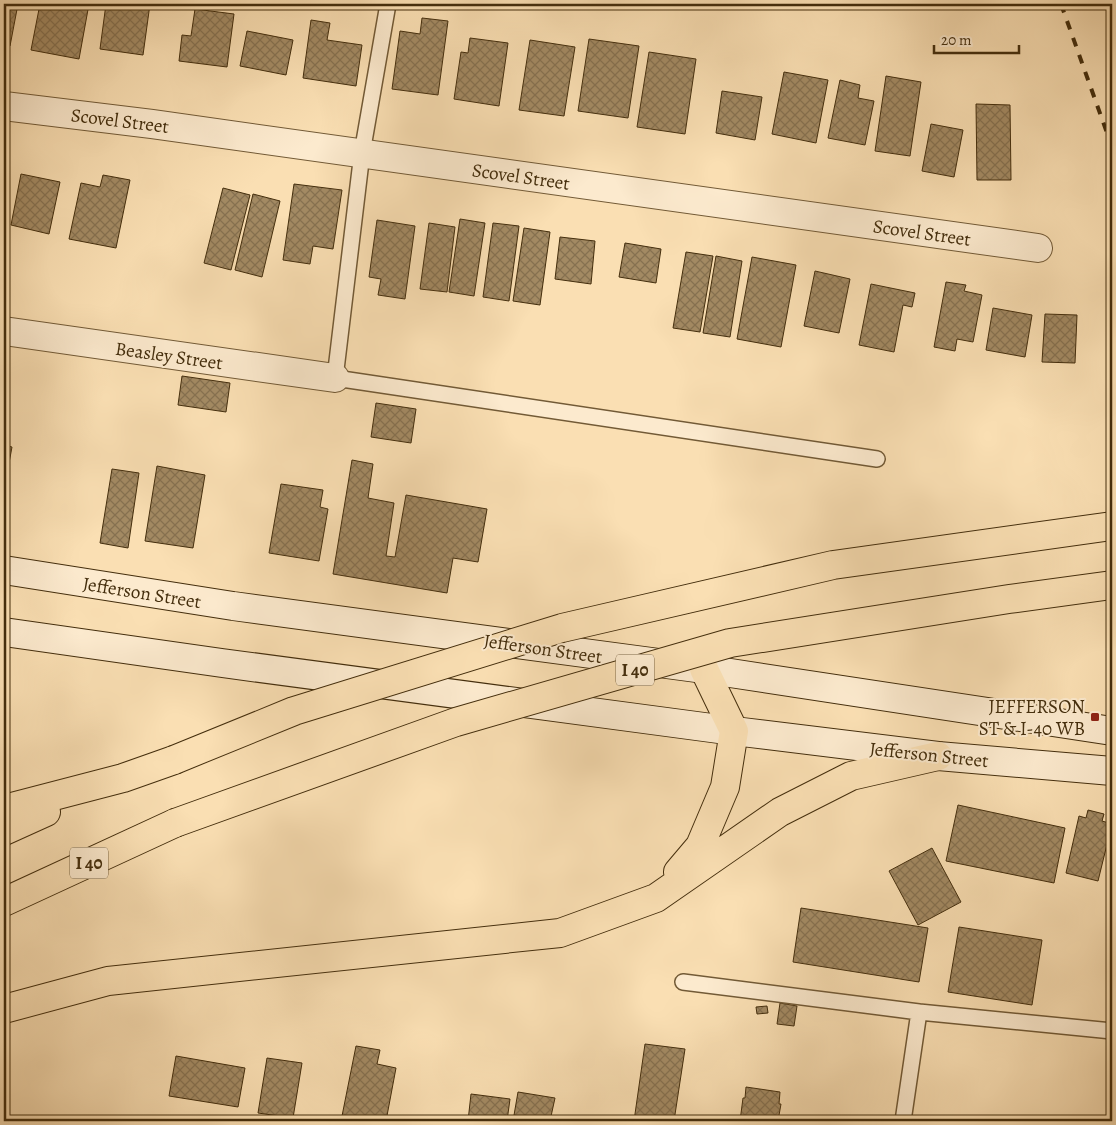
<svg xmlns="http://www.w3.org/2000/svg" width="1116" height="1125" viewBox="0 0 1116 1125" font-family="Alegreya,serif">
  <defs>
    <pattern id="building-cross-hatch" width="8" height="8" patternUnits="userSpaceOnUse" patternTransform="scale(1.25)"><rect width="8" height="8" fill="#a38a63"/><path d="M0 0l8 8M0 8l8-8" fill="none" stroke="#867150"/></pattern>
  </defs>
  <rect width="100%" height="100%" fill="#fadfb3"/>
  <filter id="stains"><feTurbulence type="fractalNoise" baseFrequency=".004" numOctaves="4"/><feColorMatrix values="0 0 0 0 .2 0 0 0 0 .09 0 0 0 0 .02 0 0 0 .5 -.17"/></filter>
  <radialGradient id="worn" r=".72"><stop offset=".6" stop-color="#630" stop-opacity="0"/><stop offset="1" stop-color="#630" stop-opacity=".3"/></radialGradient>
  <path fill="url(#building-cross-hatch)" stroke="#442e0d" d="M 4,4 L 18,4 L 10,46 L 4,45 Z
    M 40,4 L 89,4 L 79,59 L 31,50 Z
    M 106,4 L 150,4 L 143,55 L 100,49 Z
    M 195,9 L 234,14 L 227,67 L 179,61 L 182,35 L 191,36 Z
    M 422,18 L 448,21 L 438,95 L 392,89 L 400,31 L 420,34 Z
    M 311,20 L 330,23 L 327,40 L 362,45 L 356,86 L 303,78 Z
    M 247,31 L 293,40 L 286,75 L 240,66 Z
    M 470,38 L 508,43 L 499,106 L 454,99 L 461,52 L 468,53 Z
    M 589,39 L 639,46 L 628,118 L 578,111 Z
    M 530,40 L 575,47 L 564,116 L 519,110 Z
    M 649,52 L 696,59 L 685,134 L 637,127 Z
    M 784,72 L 828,80 L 816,143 L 772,134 Z
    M 886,76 L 921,82 L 910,156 L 875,151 Z
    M 840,80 L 860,85 L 858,98 L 874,101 L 865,145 L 828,138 Z
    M 722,91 L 762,97 L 755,140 L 716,133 Z
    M 976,104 L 1010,105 L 1011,180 L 977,180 Z
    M 931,124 L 963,130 L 954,177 L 922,171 Z
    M 21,174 L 60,182 L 49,234 L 11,225 Z
    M 103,175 L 130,180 L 116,248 L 69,239 L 81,183 L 100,187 Z
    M 294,184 L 342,190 L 333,249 L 313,246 L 310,264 L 283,260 Z
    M 223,188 L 250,195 L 231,270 L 204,263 Z
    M 253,194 L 280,201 L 262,277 L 235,270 Z
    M 460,219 L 485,223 L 474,296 L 449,292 Z
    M 377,220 L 415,226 L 405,299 L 378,295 L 381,279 L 369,277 Z
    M 429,223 L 455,227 L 447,292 L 420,289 Z
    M 493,223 L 519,226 L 509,301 L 483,297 Z
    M 524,228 L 550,232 L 540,305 L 513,301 Z
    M 560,237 L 595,241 L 591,284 L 555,279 Z
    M 625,243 L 661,249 L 656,283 L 619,277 Z
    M 686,252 L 713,256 L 700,332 L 673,328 Z
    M 716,256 L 742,261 L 730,337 L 703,333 Z
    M 752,257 L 796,265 L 781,347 L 737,339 Z
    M 815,271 L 850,279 L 839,333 L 804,326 Z
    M 946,282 L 966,285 L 964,291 L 982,295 L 973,342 L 957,339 L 955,351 L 934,347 Z
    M 871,284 L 915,293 L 912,307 L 903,305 L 894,352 L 859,345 Z
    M 993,308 L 1032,315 L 1025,357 L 986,350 Z
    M 1045,314 L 1077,315 L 1075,363 L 1042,362 Z
    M 182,376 L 230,383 L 226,412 L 178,405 Z
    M 376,403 L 416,409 L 411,443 L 371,437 Z
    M 4,445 L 12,447 L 4,490 Z
    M 352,460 L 373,464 L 368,498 L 394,503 L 386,556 L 395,557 L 406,495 L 487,509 L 478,562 L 453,558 L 447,593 L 333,574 Z
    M 157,466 L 205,475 L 193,548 L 145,541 Z
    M 112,469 L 139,473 L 128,548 L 100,543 Z
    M 281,484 L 323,490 L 320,507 L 328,509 L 319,561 L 269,553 Z
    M 958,805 L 1065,828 L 1054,883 L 946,861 Z
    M 1088,810 L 1104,814 L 1102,821 L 1112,824 L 1098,881 L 1066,873 L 1079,816 L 1086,818 Z
    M 932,848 L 961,902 L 918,925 L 889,871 Z
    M 801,908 L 928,928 L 919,982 L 793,962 Z
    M 959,927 L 1042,940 L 1032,1005 L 948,992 Z
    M 780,1003 L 797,1006 L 794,1026 L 777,1024 Z
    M 767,1006 L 768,1013 L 757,1014 L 756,1007 Z
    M 645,1044 L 685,1049 L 674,1121 L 634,1121 Z
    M 356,1046 L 380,1050 L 377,1064 L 396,1068 L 386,1121 L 341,1121 Z
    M 176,1056 L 245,1068 L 238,1107 L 169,1096 Z
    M 267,1058 L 302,1063 L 293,1118 L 258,1113 Z
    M 746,1087 L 780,1092 L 779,1104 L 781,1104 L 778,1121 L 740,1121 L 743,1098 L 745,1098 Z
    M 518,1092 L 555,1098 L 550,1121 L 513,1121 Z
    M 471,1094 L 510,1099 L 507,1121 L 468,1121 Z"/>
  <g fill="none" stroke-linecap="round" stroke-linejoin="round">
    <g stroke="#725a36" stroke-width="18">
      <path id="lane" d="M 388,4 L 362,153 L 335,378 L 877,459
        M 683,982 L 919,1012 L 1112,1031
        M 903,1121 L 919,1012"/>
    </g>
    <g stroke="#725a36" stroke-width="30">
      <path id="street" d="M 4,106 L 152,124 L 1038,248
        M 4,331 L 335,378"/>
    </g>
    <g stroke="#442e0d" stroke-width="30">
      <path id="secondary" d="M 4,570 L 233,606 L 704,669 L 1112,731
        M 4,632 L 222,663 L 734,731 L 938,756 L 1112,771"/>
    </g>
    <g stroke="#442e0d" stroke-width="30">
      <path id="highway" d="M 4,809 L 123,778 L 174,760
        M 4,831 L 46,812
        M 678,872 L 700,846 L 725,787 L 734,731 L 704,669
        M 4,902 L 175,823
        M 4,1009 L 108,981 L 560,933 L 656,898 L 780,812 L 851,776 L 938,756"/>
    </g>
    <use href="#lane" stroke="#fceace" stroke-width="15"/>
    <use href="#street" stroke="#fceace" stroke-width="28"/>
    <use href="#secondary" stroke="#fceace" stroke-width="28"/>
    <use href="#highway" stroke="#fadfb3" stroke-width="28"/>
    <path stroke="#442e0d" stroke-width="4" stroke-dasharray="9 9" stroke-linecap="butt" d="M 1061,4 L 1112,147"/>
    <g stroke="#442e0d" stroke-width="30" stroke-linecap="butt">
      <path id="highway-bridge" d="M 174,760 L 294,711 L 562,628 L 833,565 L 1112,526
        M 175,823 L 456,722 L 730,643 L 1009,599 L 1112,585"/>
    </g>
    <use href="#highway-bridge" stroke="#fadfb3" stroke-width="28"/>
  </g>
  <rect fill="#8f2418" stroke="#fceace" stroke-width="2" x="1090" y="712" width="10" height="10" rx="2.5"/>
  <g text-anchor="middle" stroke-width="4" stroke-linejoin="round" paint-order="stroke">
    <g fill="#fceace" stroke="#7b6647" stroke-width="1">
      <rect x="616" y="654.5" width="38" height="31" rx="4"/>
      <rect x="70" y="847.5" width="38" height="31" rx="4"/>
    </g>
    <g font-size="18" font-weight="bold" fill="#442e0d">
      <text x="635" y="676">I 40</text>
      <text x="89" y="869">I 40</text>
    </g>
    <g font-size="19" fill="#442e0d" stroke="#fceace">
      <text transform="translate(120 120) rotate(7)" y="7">Scovel Street</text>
      <text transform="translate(521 176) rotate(8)" y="7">Scovel Street</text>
      <text transform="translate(922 232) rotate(8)" y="7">Scovel Street</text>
      <text transform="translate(169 355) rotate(8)" y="7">Beasley Street</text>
      <text transform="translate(142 592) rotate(9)" y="7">Jefferson Street</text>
      <text transform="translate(543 648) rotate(8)" y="7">Jefferson Street</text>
      <text transform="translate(929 754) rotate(6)" y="7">Jefferson Street</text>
    </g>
    <g font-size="19" fill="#442e0d" stroke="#fceace" text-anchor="end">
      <text x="1085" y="713">JEFFERSON<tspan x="1085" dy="22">ST &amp; I-40 WB</tspan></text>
    </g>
  </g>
  <rect width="1116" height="1125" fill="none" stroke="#fadfb3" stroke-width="20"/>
  <rect x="5" y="5" width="1106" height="1115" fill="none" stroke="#442e0d" stroke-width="2.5"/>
  <rect x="10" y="10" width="1096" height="1105" fill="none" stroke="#442e0d"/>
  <path d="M934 45v8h85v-8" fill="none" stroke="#442e0d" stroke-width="2.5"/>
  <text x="941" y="45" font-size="15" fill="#442e0d" stroke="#fceace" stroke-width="4" paint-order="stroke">20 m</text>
  <rect width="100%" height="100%" filter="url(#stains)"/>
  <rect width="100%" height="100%" fill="url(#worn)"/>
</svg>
